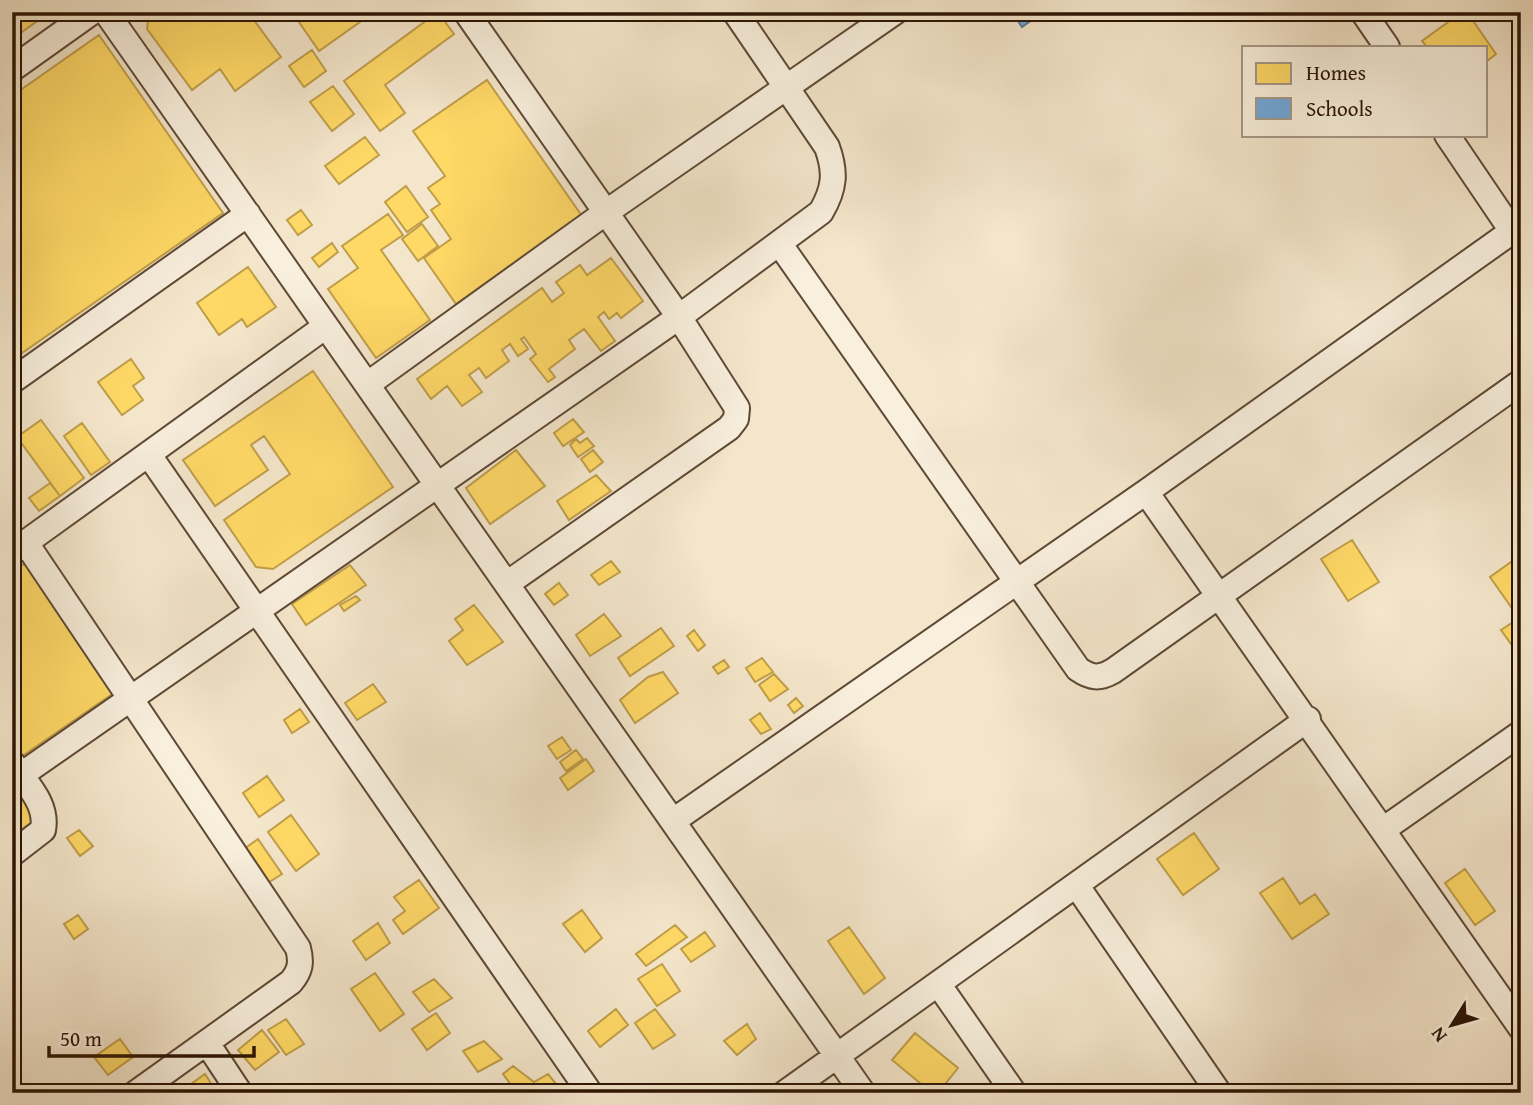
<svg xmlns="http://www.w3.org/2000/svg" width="1533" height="1105" viewBox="0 0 1533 1105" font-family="'Gentium Book Plus',serif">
  <rect width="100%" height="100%" fill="#f4e6cb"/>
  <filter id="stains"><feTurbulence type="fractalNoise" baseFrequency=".00286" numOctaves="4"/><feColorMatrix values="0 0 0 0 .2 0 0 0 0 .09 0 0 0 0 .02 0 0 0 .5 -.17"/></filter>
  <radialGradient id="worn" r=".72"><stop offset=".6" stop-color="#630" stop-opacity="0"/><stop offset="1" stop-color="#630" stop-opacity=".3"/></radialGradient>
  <path fill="#ffd966" stroke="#c09e49" stroke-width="2" d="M 12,12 L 50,12 L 12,39 Z
    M 149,12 L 248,12 L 281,57 L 235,91 L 220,69 L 192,90 L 147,29 Z
    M 292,12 L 374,12 L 319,51 Z
    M 438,12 L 454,34 L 385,85 L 405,113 L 380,131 L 344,81 Z
    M 1462,12 L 1467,12 L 1496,54 L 1486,62 L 1486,47 L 1427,47 L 1422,41 Z
    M 99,35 L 223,213 L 12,360 L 12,96 Z
    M 312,50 L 326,71 L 304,87 L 289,66 Z
    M 487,80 L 582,216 L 456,304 L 424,258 L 451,239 L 431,210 L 440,204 L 428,188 L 445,176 L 413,131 Z
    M 333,86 L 354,114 L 332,131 L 310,102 Z
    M 365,137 L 379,155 L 339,184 L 325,166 Z
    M 406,186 L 428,217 L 407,232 L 385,202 Z
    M 301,210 L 312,225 L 298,235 L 287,220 Z
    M 388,214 L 403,235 L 381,250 L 430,320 L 376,358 L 328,289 L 358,268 L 342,246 Z
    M 422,224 L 438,246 L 418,261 L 402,239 Z
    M 332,243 L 338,252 L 319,267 L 312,258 Z
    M 611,258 L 643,301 L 621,318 L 617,313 L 609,319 L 604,312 L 598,317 L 615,341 L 601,351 L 584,329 L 569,340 L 575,349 L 549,369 L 555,377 L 548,382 L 530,359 L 536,354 L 524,337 L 521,339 L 528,349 L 518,356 L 510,344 L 502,350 L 509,361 L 486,378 L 479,368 L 469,375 L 482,392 L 462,406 L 447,386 L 431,399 L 417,379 L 542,288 L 552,302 L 564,293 L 556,282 L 580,265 L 587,275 Z
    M 248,267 L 276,307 L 247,327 L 242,319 L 219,335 L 197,303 Z
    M 131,359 L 144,378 L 133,386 L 143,400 L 122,415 L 98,382 Z
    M 313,371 L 393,487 L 273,569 L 256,567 L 224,520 L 290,474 L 264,436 L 251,445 L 268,470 L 215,506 L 183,460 Z
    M 573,419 L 584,432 L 563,446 L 554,433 Z
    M 41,420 L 84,478 L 60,496 L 17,437 Z
    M 82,423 L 110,462 L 91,475 L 64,436 Z
    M 587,438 L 594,446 L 578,457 L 570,445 L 576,439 L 580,443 Z
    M 516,450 L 545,486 L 490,524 L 466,488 Z
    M 593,450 L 603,462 L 590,472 L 581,459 Z
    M 596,475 L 611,491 L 569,520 L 557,501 Z
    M 50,483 L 60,496 L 39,511 L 29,498 Z
    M 12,511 L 21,524 L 12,531 Z
    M 1352,540 L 1379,582 L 1348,601 L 1321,559 Z
    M 1518,557 L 1521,561 L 1521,621 L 1490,577 Z
    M 611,561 L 620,572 L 599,585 L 591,575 Z
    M 24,564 L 33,567 L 118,690 L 21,757 L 12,745 L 12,573 Z
    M 350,565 L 366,585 L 306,625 L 292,604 Z
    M 559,583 L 568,595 L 554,605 L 545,594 Z
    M 356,596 L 360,600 L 344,611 L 340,605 Z
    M 474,605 L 503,642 L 467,665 L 449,641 L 463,630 L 455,619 Z
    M 604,614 L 621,636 L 590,656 L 576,635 Z
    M 1518,619 L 1521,623 L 1521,658 L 1501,630 Z
    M 661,628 L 674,646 L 630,676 L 618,658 Z
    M 694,630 L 705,645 L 698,651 L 687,636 Z
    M 762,658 L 773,672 L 755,682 L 746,668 Z
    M 724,660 L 729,667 L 718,674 L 713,667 Z
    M 663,672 L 678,693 L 635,723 L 620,700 L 648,677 Z
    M 774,674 L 788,689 L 770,701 L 759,685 Z
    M 373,684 L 386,702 L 357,720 L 345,703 Z
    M 796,698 L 803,706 L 794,713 L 788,705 Z
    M 300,709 L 309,722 L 292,733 L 284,720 Z
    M 760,713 L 771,729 L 761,734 L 750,720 Z
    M 562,737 L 571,750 L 557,759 L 548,746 Z
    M 576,750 L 583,759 L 566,771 L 560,762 Z
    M 586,759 L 594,771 L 568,790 L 560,778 Z
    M 267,776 L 284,800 L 259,817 L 243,793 Z
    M 12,781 L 38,818 L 12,836 Z
    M 291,815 L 319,854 L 296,871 L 268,832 Z
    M 79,830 L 93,846 L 80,856 L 67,838 Z
    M 1194,833 L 1219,869 L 1183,895 L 1157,859 Z
    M 258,839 L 282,874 L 268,883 L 244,849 Z
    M 1465,869 L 1495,911 L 1475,925 L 1445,883 Z
    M 1283,878 L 1300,904 L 1315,894 L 1329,914 L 1292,939 L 1260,893 Z
    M 419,880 L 439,908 L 403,934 L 393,920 L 405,911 L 394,897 Z
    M 582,910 L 602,938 L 585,952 L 563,924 Z
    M 78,915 L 88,929 L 74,939 L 64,924 Z
    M 378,923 L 390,943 L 366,960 L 353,941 Z
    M 675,925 L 687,937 L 646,966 L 636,954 Z
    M 849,927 L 885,978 L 864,994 L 828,941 Z
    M 705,932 L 715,946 L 691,962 L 681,949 Z
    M 662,964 L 680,991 L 657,1006 L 638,979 Z
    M 375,973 L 404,1014 L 380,1031 L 351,989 Z
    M 434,979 L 452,998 L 429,1012 L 413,992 Z
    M 616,1009 L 628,1025 L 600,1047 L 588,1031 Z
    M 655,1009 L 675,1035 L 653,1049 L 635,1023 Z
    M 436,1013 L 450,1033 L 427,1050 L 412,1029 Z
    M 286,1019 L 304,1044 L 286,1055 L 268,1030 Z
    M 747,1024 L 756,1039 L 737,1055 L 724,1041 Z
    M 262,1030 L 279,1052 L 255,1070 L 238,1050 Z
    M 915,1033 L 958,1068 L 938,1093 L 932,1093 L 892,1060 Z
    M 120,1039 L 133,1057 L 108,1075 L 94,1057 Z
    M 484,1041 L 502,1059 L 478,1072 L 463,1051 Z
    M 513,1066 L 534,1082 L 548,1074 L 557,1085 L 546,1093 L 517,1093 L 503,1074 Z
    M 205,1074 L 217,1093 L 180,1093 L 180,1092 Z"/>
  <path fill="#6fa8dc" stroke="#5b7c9b" stroke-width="2" d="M 1012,12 L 1043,12 L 1022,27 Z"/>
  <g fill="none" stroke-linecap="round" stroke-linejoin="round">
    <g stroke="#5e4936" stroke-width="28">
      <path id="minor" d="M 106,12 L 863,1093
        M 466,12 L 679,317 L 737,408 L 736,419 L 729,428 L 508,583
        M 1363,12 L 1387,47
        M 12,69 L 92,12
        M 1447,135 L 1512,231
        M 779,243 L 1078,669 C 1091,678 1099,679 1113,671 L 1521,382
        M 12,381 L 248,214
        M 368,384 L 605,213 L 895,12
        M 149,455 L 590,1093
        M 1146,492 L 1521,1028
        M 26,543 L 298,948 C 302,963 300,971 291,982 L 136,1093
        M 14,551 L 326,326
        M 21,775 L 679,317 L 821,212 C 835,188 836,172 827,147 L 735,12
        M 673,821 L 1146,492 L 1521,225
        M 1384,829 L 1521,733
        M 12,854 L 43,830 C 48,804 27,785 13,764
        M 1077,886 L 1219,1093
        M 939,985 L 1014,1093
        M 207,1043 L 240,1093
        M 785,1093 L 1308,719"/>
    </g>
    <use href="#minor" stroke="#f8efdd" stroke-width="24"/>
  </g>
  <rect width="1533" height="1105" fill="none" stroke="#f4e6cb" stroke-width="42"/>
  <rect x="14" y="14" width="1505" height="1077" fill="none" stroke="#2c1504" stroke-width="3.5"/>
  <rect x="21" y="21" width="1491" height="1063" fill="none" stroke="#2c1504" stroke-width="2"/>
  <rect x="1242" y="46" width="245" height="91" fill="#f8efdd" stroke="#a69886" stroke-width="2"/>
  <rect x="1256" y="63" width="35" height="21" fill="#ffd966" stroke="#a69886" stroke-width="2"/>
  <text x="1306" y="80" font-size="21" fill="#2c1504">Homes</text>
  <rect x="1256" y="98" width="35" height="21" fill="#6fa8dc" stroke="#a69886" stroke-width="2"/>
  <text x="1306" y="116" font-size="21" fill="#2c1504">Schools</text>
  <g transform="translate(1452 1025) rotate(233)" stroke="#f8efdd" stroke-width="5" paint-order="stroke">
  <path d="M0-5L12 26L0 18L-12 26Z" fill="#2c1504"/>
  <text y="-10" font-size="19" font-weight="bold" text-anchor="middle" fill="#2c1504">N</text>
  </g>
  <path d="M49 1046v10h205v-10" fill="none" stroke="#2c1504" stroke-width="3.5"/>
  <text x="60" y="1046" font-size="21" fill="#2c1504" stroke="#f8efdd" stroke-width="5" paint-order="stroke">50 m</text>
  <rect width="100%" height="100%" filter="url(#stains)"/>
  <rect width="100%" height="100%" fill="url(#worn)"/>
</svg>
